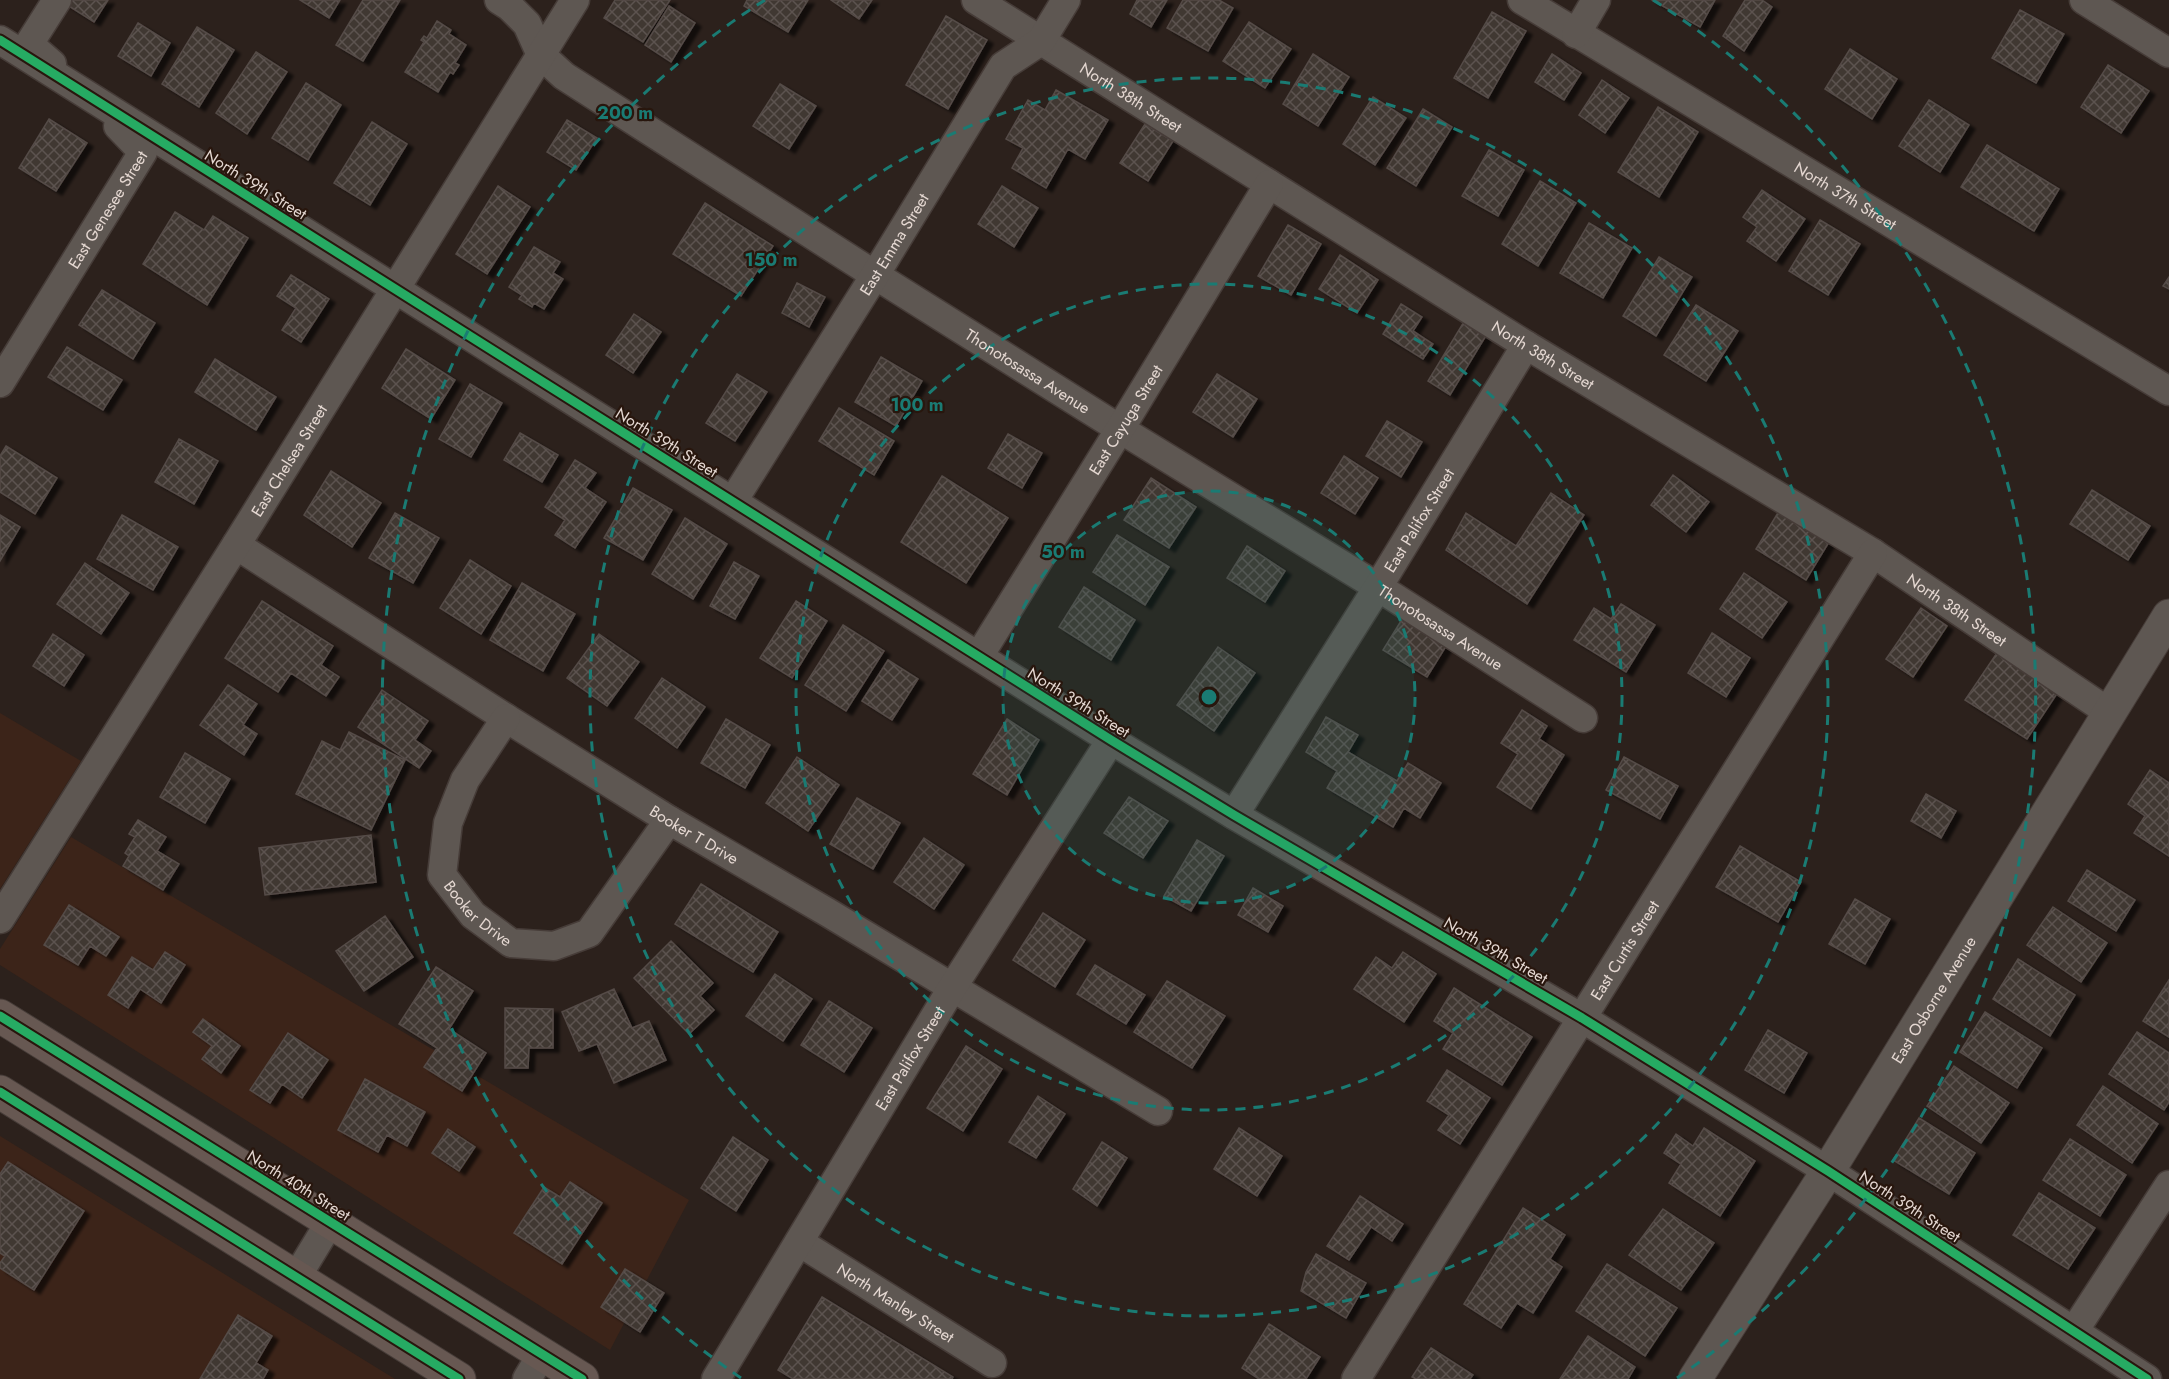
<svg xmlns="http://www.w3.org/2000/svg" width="2169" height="1379" viewBox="0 0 2169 1379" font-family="Jost,sans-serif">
  <defs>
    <pattern id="building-cross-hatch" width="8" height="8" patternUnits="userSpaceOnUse" patternTransform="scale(1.5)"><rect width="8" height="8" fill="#413733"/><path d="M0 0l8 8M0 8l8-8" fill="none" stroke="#5c5350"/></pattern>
    <filter id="shadow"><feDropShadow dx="6" dy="4" stdDeviation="1.5" flood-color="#0009"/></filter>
  </defs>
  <rect width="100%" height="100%" fill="#2c211c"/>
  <path fill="#3c2419" d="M 0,713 L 81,761 L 0,889 Z
    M 71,837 L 689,1200 L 610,1350 L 0,965 L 0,949 Z
    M 0,1136 L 395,1379 L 0,1379 Z"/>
  <path fill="url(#building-cross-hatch)" stroke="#544b47" stroke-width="1.5" filter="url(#shadow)" d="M 62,0 L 108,0 L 94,22 L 61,1 Z
    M 300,0 L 340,0 L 329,18 Z
    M 363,0 L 400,0 L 363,61 L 336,45 Z
    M 615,0 L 670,0 L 643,42 L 604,18 Z
    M 747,0 L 808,0 L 788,32 L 744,6 Z
    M 831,0 L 872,0 L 859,19 Z
    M 1137,0 L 1167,0 L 1151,27 L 1130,14 Z
    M 1183,0 L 1219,0 L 1233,8 L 1208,51 L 1167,28 Z
    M 1652,0 L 1715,0 L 1700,27 Z
    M 1745,0 L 1762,0 L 1772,7 L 1744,51 L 1723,36 Z
    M 669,6 L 695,23 L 671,62 L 645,45 Z
    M 2020,10 L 2064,34 L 2036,83 L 1992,58 Z
    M 1492,12 L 1526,31 L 1488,98 L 1454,78 Z
    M 946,16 L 987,40 L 948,109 L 906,85 Z
    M 437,21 L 451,30 L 449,34 L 466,45 L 455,63 L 459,65 L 453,74 L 450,72 L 438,92 L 405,72 L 424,42 L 421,40 L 424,36 L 427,38 Z
    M 1249,22 L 1291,49 L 1265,88 L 1223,61 Z
    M 138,23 L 170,43 L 151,76 L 118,56 Z
    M 197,27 L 234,50 L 199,107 L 162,84 Z
    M 1850,49 L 1897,79 L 1872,119 L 1825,89 Z
    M 256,52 L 287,72 L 247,134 L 216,113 Z
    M 1313,54 L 1349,77 L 1318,126 L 1283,104 Z
    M 1552,54 L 1581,73 L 1564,100 L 1535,82 Z
    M 2108,65 L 2149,91 L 2121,133 L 2081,107 Z
    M 1602,80 L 1629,98 L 1605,133 L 1579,115 Z
    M 306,83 L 341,105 L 308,160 L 272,138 Z
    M 780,84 L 816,106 L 789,149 L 753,126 Z
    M 1056,90 L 1108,120 L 1085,159 L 1068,149 L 1046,188 L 1012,168 L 1023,148 L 1006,139 L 1028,100 L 1045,110 Z
    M 1373,97 L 1406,118 L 1375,165 L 1343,144 Z
    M 1929,100 L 1969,125 L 1940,172 L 1899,146 Z
    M 1658,107 L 1698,132 L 1659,197 L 1618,172 Z
    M 1423,109 L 1452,127 L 1416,186 L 1387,168 Z
    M 49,119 L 87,143 L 56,191 L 19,168 Z
    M 567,120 L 597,138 L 576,170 L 547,152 Z
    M 372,122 L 407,144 L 370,205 L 334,183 Z
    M 1145,124 L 1173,141 L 1148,181 L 1120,163 Z
    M 1987,145 L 2059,189 L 2034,231 L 1961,187 Z
    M 1489,150 L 1524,170 L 1498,216 L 1462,196 Z
    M 1540,181 L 1576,203 L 1538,266 L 1502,244 Z
    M 498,186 L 530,207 L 487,274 L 456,254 Z
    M 1002,186 L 1038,208 L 1014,247 L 978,224 Z
    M 1762,190 L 1805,219 L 1776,261 L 1747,241 L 1757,227 L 1743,217 Z
    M 705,203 L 773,246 L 741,296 L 673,254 Z
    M 175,212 L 204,230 L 213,216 L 248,238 L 207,305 L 143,264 Z
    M 1820,220 L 1860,244 L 1828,295 L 1789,271 Z
    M 1589,223 L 1632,248 L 1603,298 L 1560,273 Z
    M 1288,225 L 1321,244 L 1291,295 L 1258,276 Z
    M 534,247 L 560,262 L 553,273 L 563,279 L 544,309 L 534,303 L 532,307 L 519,299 L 522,295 L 509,287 Z
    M 1340,255 L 1378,280 L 1357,313 L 1319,289 Z
    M 1659,257 L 1692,277 L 1656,336 L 1623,316 Z
    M 291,275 L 329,299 L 301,342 L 282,330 L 296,308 L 277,296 Z
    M 2169,277 L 2169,289 L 2163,286 Z
    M 797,283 L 825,297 L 809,327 L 782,313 Z
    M 102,290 L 155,323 L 133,359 L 79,325 Z
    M 1401,304 L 1422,317 L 1413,331 L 1433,344 L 1423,359 L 1383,334 Z
    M 1696,305 L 1738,331 L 1706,381 L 1664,355 Z
    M 634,314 L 661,332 L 633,373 L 606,355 Z
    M 1465,320 L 1487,334 L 1450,395 L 1428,381 Z
    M 67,347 L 122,380 L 103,410 L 48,377 Z
    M 406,349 L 455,380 L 431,419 L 382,388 Z
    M 881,357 L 922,381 L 896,426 L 855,402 Z
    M 215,359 L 276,397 L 256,430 L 195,392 Z
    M 737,374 L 767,392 L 735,441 L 706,423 Z
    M 1217,374 L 1257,399 L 1233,437 L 1193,412 Z
    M 470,384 L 502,403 L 471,457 L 439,439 Z
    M 839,408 L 894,441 L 874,475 L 819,441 Z
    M 1387,421 L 1422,442 L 1401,477 L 1366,456 Z
    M 520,433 L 558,455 L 542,482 L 504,460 Z
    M 1008,434 L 1042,453 L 1022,488 L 988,468 Z
    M 179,439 L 218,461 L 194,504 L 155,482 Z
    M 6,446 L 57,478 L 35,514 L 0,492 L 0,456 Z
    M 1344,456 L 1378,478 L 1355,514 L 1321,493 Z
    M 575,460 L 596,473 L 585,488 L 606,502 L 575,548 L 555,535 L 565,520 L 545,507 Z
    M 331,471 L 381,503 L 352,547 L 304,515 Z
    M 1673,475 L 1709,502 L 1686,532 L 1651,505 Z
    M 942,476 L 1008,518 L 966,583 L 901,542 Z
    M 1151,478 L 1196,507 L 1169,548 L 1124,520 Z
    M 633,488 L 672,510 L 643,560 L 604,538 Z
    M 2092,490 L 2150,526 L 2128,560 L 2070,524 Z
    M 1551,493 L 1584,515 L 1527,604 L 1446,550 L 1466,513 L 1516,546 Z
    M 1779,511 L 1829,542 L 1806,580 L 1756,549 Z
    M 395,513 L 439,538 L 413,583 L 369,558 Z
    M 0,515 L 20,527 L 0,561 Z
    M 122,515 L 178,547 L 153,590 L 97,559 Z
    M 685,518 L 727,544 L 693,599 L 652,574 Z
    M 1117,535 L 1169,567 L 1145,605 L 1093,572 Z
    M 1247,546 L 1285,571 L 1265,602 L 1227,578 Z
    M 470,560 L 511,586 L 481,634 L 440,608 Z
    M 734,562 L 759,576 L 735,619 L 710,606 Z
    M 85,563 L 129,593 L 101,634 L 57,604 Z
    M 1744,573 L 1787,602 L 1762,638 L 1720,609 Z
    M 522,583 L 575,614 L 543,671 L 490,640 Z
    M 1084,587 L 1135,620 L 1111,660 L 1059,627 Z
    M 262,601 L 333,646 L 321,665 L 339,677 L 326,696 L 291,673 L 278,692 L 225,658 Z
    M 796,601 L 827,621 L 792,678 L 760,658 Z
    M 1621,604 L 1655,625 L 1626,672 L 1574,640 L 1594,608 L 1611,619 Z
    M 1921,608 L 1947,626 L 1913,677 L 1886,659 Z
    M 1404,616 L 1448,643 L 1427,677 L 1383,650 Z
    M 843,625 L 884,651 L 846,711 L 805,685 Z
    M 1712,633 L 1750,658 L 1726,697 L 1688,673 Z
    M 53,634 L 84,655 L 64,686 L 33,666 Z
    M 599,634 L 639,662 L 607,706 L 567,678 Z
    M 1218,647 L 1255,673 L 1214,731 L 1177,705 Z
    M 2001,647 L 2062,686 L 2027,739 L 1965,700 Z
    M 888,660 L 918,679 L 892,720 L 862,701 Z
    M 662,678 L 705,707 L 677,748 L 635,718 Z
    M 228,685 L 257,704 L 243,725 L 257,734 L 244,755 L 200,725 Z
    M 382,690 L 428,721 L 415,740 L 431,751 L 419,768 L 358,727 Z
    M 1522,710 L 1547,726 L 1539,739 L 1564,755 L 1531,809 L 1497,787 L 1518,754 L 1501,743 Z
    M 1326,717 L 1358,735 L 1348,752 L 1397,781 L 1408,763 L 1441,783 L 1420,818 L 1404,808 L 1393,827 L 1327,788 L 1337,771 L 1306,752 Z
    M 726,719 L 770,745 L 745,788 L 701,763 Z
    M 1007,719 L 1039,740 L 1007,795 L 973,774 Z
    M 349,732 L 405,760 L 371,830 L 296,794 L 322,741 L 340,750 Z
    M 185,753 L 230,779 L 205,823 L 160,797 Z
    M 797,757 L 839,785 L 808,831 L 766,803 Z
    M 1624,757 L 1678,786 L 1660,819 L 1606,790 Z
    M 2150,770 L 2169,783 L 2169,856 L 2134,833 L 2145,816 L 2128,804 Z
    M 1926,794 L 1956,811 L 1941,838 L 1911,821 Z
    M 1129,797 L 1168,821 L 1143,858 L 1104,833 Z
    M 857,798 L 900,823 L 873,869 L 830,844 Z
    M 138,820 L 166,837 L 157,851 L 179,864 L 163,890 L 123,866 L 129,856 L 125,853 L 135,837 L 129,834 Z
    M 371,835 L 376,882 L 265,895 L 259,848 Z
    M 924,838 L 964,865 L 934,909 L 894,882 Z
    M 1197,840 L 1224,856 L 1191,911 L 1164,896 Z
    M 1740,846 L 1801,882 L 1778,922 L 1716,887 Z
    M 2087,870 L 2135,900 L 2116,931 L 2068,901 Z
    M 701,884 L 778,932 L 753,972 L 675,924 Z
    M 1253,888 L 1283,906 L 1268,932 L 1238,915 Z
    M 1855,899 L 1890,919 L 1865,964 L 1829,944 Z
    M 69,905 L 119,937 L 106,956 L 90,946 L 78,965 L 44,945 Z
    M 2053,907 L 2107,943 L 2081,982 L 2027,945 Z
    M 1043,913 L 1085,940 L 1055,987 L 1013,960 Z
    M 385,916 L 413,957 L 364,991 L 336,951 Z
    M 671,941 L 713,983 L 700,996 L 714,1010 L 689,1034 L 634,978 Z
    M 165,952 L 185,965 L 161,1003 L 140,989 L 128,1008 L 108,995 L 132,957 L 153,970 Z
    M 1403,952 L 1436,974 L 1404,1022 L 1354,989 L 1376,957 L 1392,968 Z
    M 2018,959 L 2075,995 L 2050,1036 L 1993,999 Z
    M 1095,965 L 1145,995 L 1126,1024 L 1077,994 Z
    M 436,967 L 473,991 L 449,1029 L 486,1053 L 462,1091 L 424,1067 L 437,1048 L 399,1024 Z
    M 775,974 L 812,999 L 783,1041 L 746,1016 Z
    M 2169,980 L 2169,1037 L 2143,1021 Z
    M 1167,981 L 1225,1016 L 1192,1068 L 1134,1032 Z
    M 1454,988 L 1532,1037 L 1502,1085 L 1443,1049 L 1453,1033 L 1434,1021 Z
    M 614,989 L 632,1028 L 649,1021 L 666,1060 L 614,1083 L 597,1044 L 579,1051 L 562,1012 Z
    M 829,1001 L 872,1028 L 844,1072 L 801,1045 Z
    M 505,1008 L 553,1009 L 553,1048 L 529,1048 L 528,1068 L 505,1068 Z
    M 1985,1012 L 2042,1048 L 2017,1088 L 1960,1052 Z
    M 203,1019 L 240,1046 L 221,1073 L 202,1059 L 212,1046 L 193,1032 Z
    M 1768,1030 L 1807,1053 L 1784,1093 L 1745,1070 Z
    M 2137,1032 L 2169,1053 L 2169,1102 L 2164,1110 L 2109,1074 Z
    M 288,1033 L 328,1060 L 302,1098 L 282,1084 L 270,1103 L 250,1090 Z
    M 966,1046 L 1002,1069 L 963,1131 L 927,1108 Z
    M 1954,1066 L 2009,1103 L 1981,1143 L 1927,1106 Z
    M 1447,1070 L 1490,1098 L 1460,1144 L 1438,1130 L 1449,1115 L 1427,1101 Z
    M 365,1079 L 425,1112 L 407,1146 L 387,1135 L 378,1152 L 338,1130 Z
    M 2103,1086 L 2158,1124 L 2132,1163 L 2077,1125 Z
    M 1038,1096 L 1065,1114 L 1036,1158 L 1009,1142 Z
    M 1919,1118 L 1975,1153 L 1949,1194 L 1893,1160 Z
    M 1239,1128 L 1282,1156 L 1257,1196 L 1214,1169 Z
    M 1704,1128 L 1755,1161 L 1720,1216 L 1669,1183 L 1681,1164 L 1664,1153 L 1676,1134 L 1693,1146 Z
    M 448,1129 L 475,1147 L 459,1171 L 432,1153 Z
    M 733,1137 L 768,1160 L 736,1211 L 701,1188 Z
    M 2070,1139 L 2126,1175 L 2100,1216 L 2043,1180 Z
    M 1102,1142 L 1127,1158 L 1097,1206 L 1073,1189 Z
    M 8,1162 L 84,1211 L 34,1290 L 0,1268 L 0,1263 L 5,1256 L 0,1253 L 0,1174 Z
    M 570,1182 L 602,1203 L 562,1264 L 514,1233 L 544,1187 L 560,1197 Z
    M 2039,1193 L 2095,1228 L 2068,1269 L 2013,1235 Z
    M 1360,1196 L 1403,1224 L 1392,1241 L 1371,1227 L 1349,1260 L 1327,1246 Z
    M 1523,1208 L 1565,1235 L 1550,1259 L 1562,1267 L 1533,1313 L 1517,1303 L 1501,1328 L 1464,1304 Z
    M 1663,1209 L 1714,1243 L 1681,1290 L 1629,1255 Z
    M 1316,1254 L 1366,1283 L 1346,1318 L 1301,1291 L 1306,1272 Z
    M 1607,1264 L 1677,1308 L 1645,1356 L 1576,1311 Z
    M 625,1269 L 664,1293 L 640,1332 L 601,1307 Z
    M 822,1297 L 953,1377 L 952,1379 L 793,1379 L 778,1370 Z
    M 238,1315 L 272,1336 L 256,1363 L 268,1370 L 263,1379 L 200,1379 Z
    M 1269,1324 L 1320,1357 L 1306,1379 L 1259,1379 L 1242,1368 Z
    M 1588,1336 L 1635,1367 L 1628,1379 L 1560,1379 Z
    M 1431,1348 L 1473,1375 L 1470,1379 L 1416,1379 L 1412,1377 Z"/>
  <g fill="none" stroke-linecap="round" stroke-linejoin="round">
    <g stroke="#463c38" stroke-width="31">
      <g id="minor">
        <path id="s1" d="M 499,0 L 510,7 L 527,24 L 541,55 L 564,76 L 875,275 L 1120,429 L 1378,587 L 1583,718"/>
        <path id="s2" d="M 976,0 L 1526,345 L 1873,553 L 2110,713"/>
        <path id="s3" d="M 1522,0 L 2169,391"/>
        <path d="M 2084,0 L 2169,53"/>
        <path d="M 1576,34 L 1596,0"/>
        <path d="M 0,40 L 1111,740 L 1234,815 L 1582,1018 L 1828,1171 L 2147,1379"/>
        <path d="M 52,64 L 29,44 L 57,0"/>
        <path id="s4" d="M 0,383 L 143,152 L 118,126"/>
        <path id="s5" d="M 733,501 L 875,275 L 1003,66 L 1041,41 L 1066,0"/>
        <path id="s6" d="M 236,545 L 506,718 L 669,820 L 827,912 L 1158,1111"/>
        <path id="s7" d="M 979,656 L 1120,429 L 1269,184"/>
        <path id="s8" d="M 506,718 L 465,780 L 448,823 L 442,875 L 473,915 L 511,943 L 554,946 L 589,933 L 669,820"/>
        <path id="s9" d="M 1234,815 L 1378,587 L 1526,345"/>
        <path id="s10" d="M 0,919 L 236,545 L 575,0"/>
        <path id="s11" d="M 799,1242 L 992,1363"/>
        <path d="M 296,1278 L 330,1222"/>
        <path d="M 2074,1331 L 2169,1185"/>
        <path d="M 527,1379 L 542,1354"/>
        <path id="s12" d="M 716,1379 L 952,988 L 1111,740"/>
        <path id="s13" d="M 1356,1379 L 1873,553"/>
      </g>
    </g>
    <g stroke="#463c38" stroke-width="35">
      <g id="tertiary">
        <path id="s14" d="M 1695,1379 L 1828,1171 L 2169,616"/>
      </g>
    </g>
    <g stroke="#463c38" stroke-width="35">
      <path id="primary" d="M 0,1016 L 582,1379
        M 0,1092 L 459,1379"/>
    </g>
    <use href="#minor" stroke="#5e5752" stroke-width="28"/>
    <use href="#tertiary" stroke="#5e5752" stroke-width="33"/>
    <use href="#primary" stroke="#675852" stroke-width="33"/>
    <g stroke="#28160d" stroke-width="13">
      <path id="cycleway" d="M 0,40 L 1111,740 L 1234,815 L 1582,1018 L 1828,1171 L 2147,1379
        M 0,1016 L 582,1379
        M 0,1092 L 459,1379"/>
    </g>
    <use href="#cycleway" stroke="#26ab63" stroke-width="9"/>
  </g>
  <circle cx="1209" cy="697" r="206" fill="#1a7b73" fill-opacity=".12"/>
  <g fill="none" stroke="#1a7b73" stroke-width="3" stroke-dasharray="10 8">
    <circle cx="1209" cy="697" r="206"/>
    <circle cx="1209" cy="697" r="413"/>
    <circle cx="1209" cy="697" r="619"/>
    <path d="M741 1378A826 826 0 0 1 765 0M1653 0A826 826 0 0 1 1677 1378"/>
  </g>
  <g text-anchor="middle" stroke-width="4.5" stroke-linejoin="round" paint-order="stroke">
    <g font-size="16" fill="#e5d8d2" stroke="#28160d">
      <text dy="6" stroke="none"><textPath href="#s2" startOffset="183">North 38th Street</textPath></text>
      <text transform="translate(256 184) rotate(32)" y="6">North 39th Street</text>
      <text dy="6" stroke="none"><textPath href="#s3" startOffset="378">North 37th Street</textPath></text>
      <text dy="6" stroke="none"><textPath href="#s4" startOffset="204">East Genesee Street</textPath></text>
      <text dy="6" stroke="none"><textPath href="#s5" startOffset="303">East Emma Street</textPath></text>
      <text dy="6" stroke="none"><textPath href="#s2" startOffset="669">North 38th Street</textPath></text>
      <text dy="6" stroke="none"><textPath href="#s1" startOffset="652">Thonotosassa Avenue</textPath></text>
      <text dy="6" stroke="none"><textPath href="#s7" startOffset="278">East Cayuga Street</textPath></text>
      <text transform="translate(667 442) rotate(32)" y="6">North 39th Street</text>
      <text dy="6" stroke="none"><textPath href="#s10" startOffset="542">East Chelsea Street</textPath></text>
      <text dy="6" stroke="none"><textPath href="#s9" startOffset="348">East Palifox Street</textPath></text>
      <text dy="6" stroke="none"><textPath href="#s2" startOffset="1155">North 38th Street</textPath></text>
      <text dy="6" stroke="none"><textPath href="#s1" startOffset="1138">Thonotosassa Avenue</textPath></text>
      <text transform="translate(1079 702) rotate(32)" y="6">North 39th Street</text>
      <text dy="6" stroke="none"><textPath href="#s6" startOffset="542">Booker T Drive</textPath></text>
      <text dy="6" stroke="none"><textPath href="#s8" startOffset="226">Booker Drive</textPath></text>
      <text transform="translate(1496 950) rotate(30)" y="6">North 39th Street</text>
      <text dy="6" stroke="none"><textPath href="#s13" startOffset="506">East Curtis Street</textPath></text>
      <text dy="6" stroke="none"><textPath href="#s14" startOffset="448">East Osborne Avenue</textPath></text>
      <text dy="6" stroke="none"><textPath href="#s12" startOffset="375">East Palifox Street</textPath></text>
      <text transform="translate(299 1185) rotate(32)" y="6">North 40th Street</text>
      <text transform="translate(1910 1206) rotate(33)" y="6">North 39th Street</text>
      <text dy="6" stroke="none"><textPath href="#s11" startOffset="114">North Manley Street</textPath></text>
    </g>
  </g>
  <circle cx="1209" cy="697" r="9" fill="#1a7b73" stroke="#28160d" stroke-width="3"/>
  <g font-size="18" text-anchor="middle" font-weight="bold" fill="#1a7b73" stroke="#28160d" stroke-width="4.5" stroke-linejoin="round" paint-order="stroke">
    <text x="625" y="119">200 m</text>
    <text x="771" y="266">150 m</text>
    <text x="917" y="411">100 m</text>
    <text x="1063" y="558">50 m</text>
  </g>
</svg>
